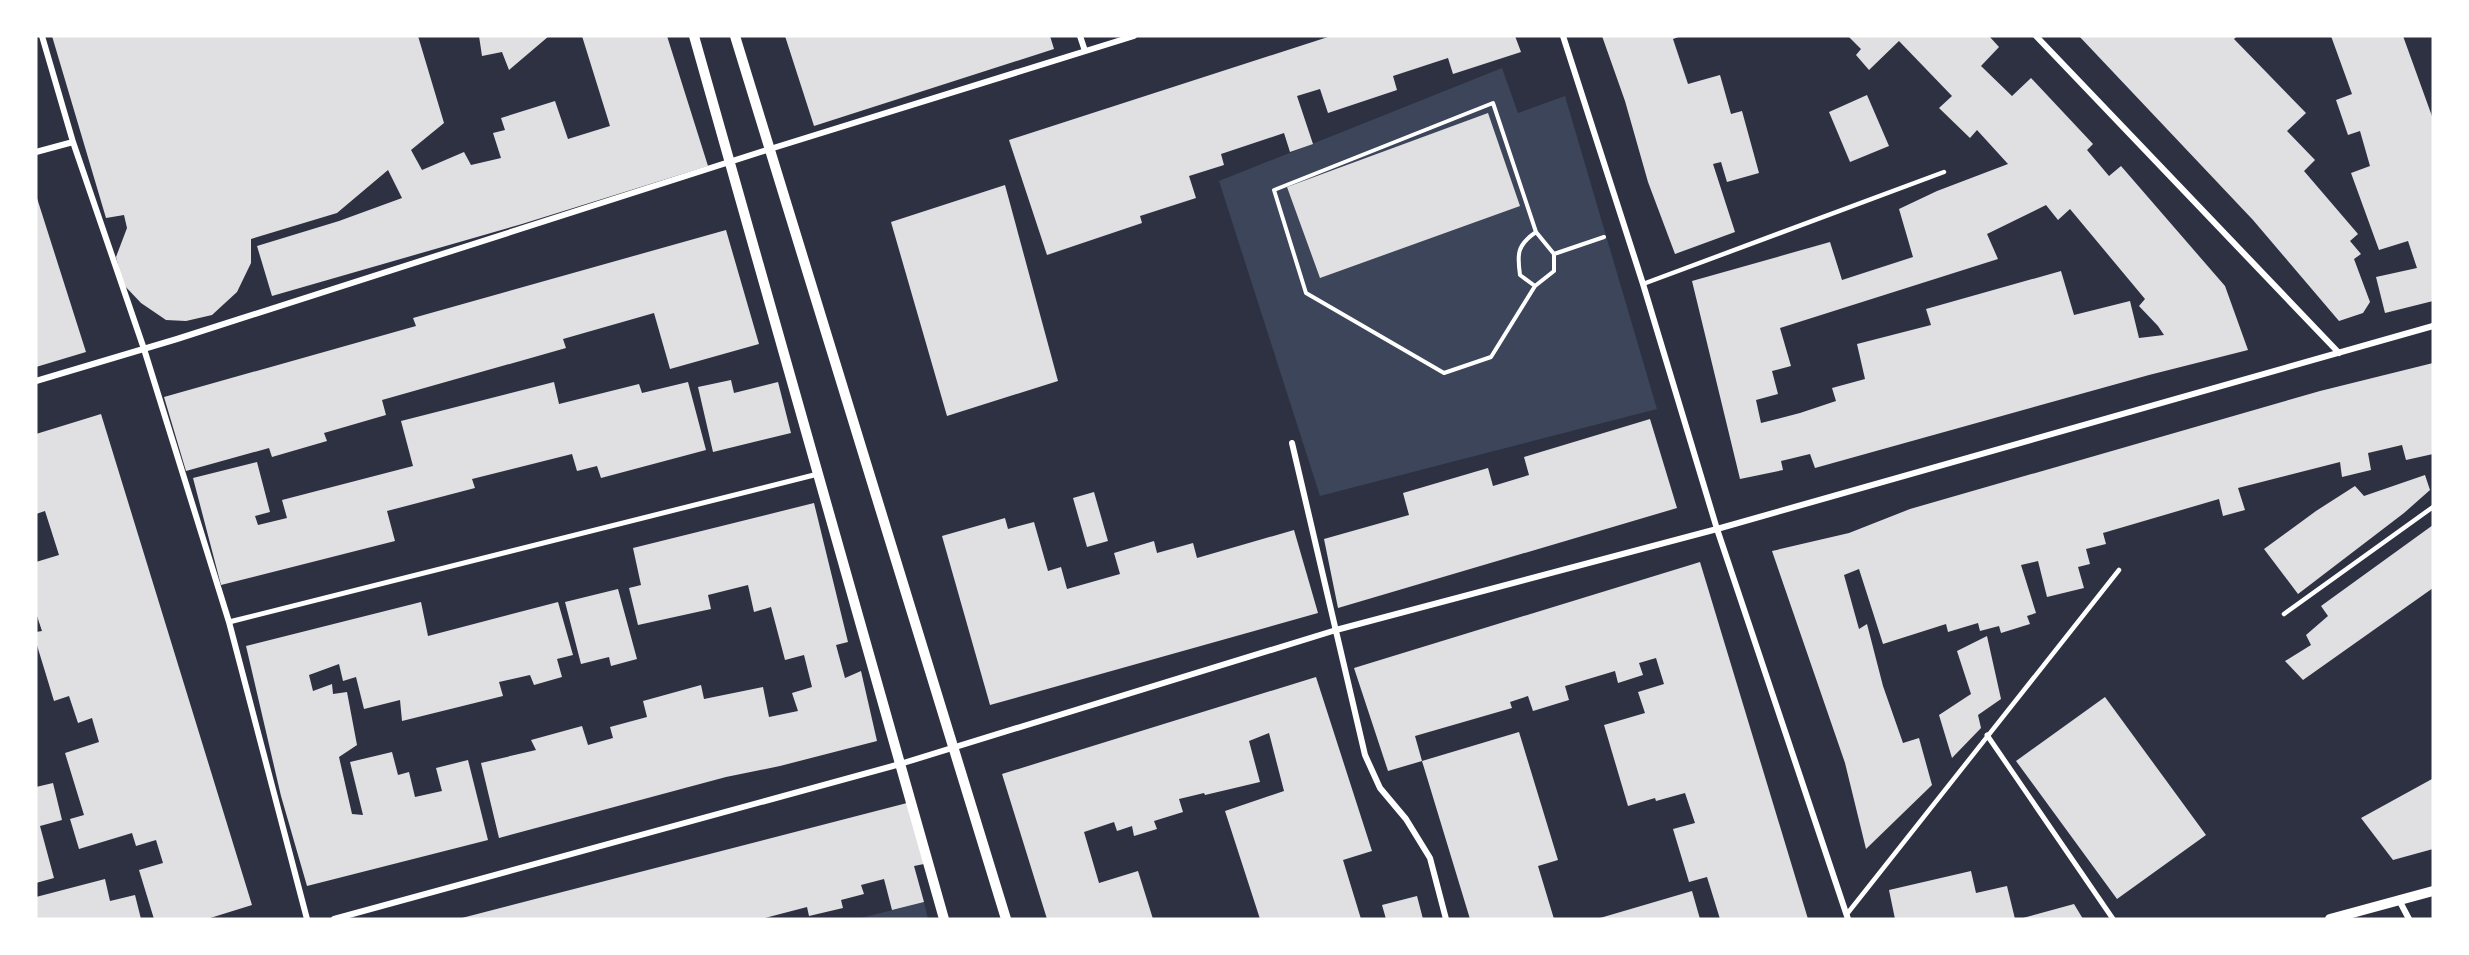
<svg xmlns="http://www.w3.org/2000/svg" width="2469" height="955" viewBox="0 0 2469 955" font-family="Helvetica,sans-serif">
  <rect width="100%" height="100%" fill="#2d3142"/>
  <path fill="#3c4559" d="M 1502,68 L 1518,113 L 1565,96 L 1657,409 L 1320,496 L 1219,181 Z
    M 924,902 L 928,919 L 857,919 Z"/>
  <path fill="#e0e0e3" fill-rule="evenodd" d="M 52,36 L 418,36 L 444,123 L 411,150 L 422,170 L 464,152 L 471,165 L 501,158 L 493,133 L 505,130 L 501,118 L 555,101 L 568,139 L 610,126 L 582,36 L 667,36 L 708,166 L 522,224 L 272,296 L 257,246 L 339,221 L 402,198 L 388,170 L 337,213 L 251,239 L 251,263 L 237,292 L 212,315 L 186,321 L 166,320 L 141,303 L 123,284 L 116,257 L 127,228 L 124,215 L 106,218 Z
    M 479,36 L 549,36 L 509,70 L 502,52 L 482,56 Z
    M 785,36 L 1050,36 L 1054,49 L 814,126 Z
    M 1331,36 L 1515,36 L 1521,52 L 1453,74 L 1448,58 L 1393,76 L 1397,90 L 1328,113 L 1320,89 L 1297,96 L 1313,144 L 1290,152 L 1284,133 L 1221,154 L 1224,165 L 1189,176 L 1196,198 L 1140,216 L 1142,223 L 1047,255 L 1009,140 Z
    M 1602,36 L 1681,36 L 1673,39 L 1688,84 L 1720,75 L 1731,114 L 1742,111 L 1759,173 L 1727,182 L 1721,162 L 1713,164 L 1735,232 L 1675,254 L 1648,182 L 1625,101 Z
    M 1848,36 L 1989,36 L 1999,47 L 1981,66 L 2012,96 L 2031,78 L 2093,144 L 2087,150 L 2109,176 L 2121,166 L 2225,286 L 2248,350 L 2149,375 L 1815,468 L 1810,454 L 1781,461 L 1783,470 L 1740,479 L 1692,281 L 1830,242 L 1842,280 L 1913,257 L 1899,209 L 1937,191 L 2008,164 L 1977,130 L 1970,138 L 1939,108 L 1952,96 L 1899,41 L 1869,70 L 1856,55 L 1861,49 ZM 2046,205 L 2058,220 L 2070,209 L 2145,299 L 2139,306 L 2158,326 L 2164,335 L 2139,338 L 2130,301 L 2074,315 L 2061,271 L 1926,309 L 1931,325 L 1857,344 L 1865,379 L 1832,388 L 1836,401 L 1800,413 L 1761,423 L 1756,400 L 1778,394 L 1772,371 L 1791,366 L 1780,328 L 1998,259 L 1987,234 Z
    M 2079,36 L 2237,36 L 2234,39 L 2306,113 L 2287,131 L 2315,160 L 2304,171 L 2358,234 L 2350,241 L 2361,254 L 2354,259 L 2370,302 L 2363,313 L 2339,321 L 2253,220 Z
    M 2331,36 L 2403,36 L 2433,119 L 2433,301 L 2385,313 L 2376,277 L 2417,268 L 2408,241 L 2379,250 L 2351,173 L 2370,166 L 2360,131 L 2348,135 L 2336,100 L 2352,94 Z
    M 1867,95 L 1889,146 L 1850,162 L 1829,112 Z
    M 1488,113 L 1520,206 L 1320,278 L 1287,187 Z
    M 1005,185 L 1058,381 L 947,416 L 891,222 Z
    M 36,195 L 86,352 L 36,367 Z
    M 726,230 L 759,344 L 670,369 L 654,313 L 563,339 L 566,348 L 382,400 L 386,415 L 324,433 L 327,441 L 272,457 L 269,448 L 186,471 L 164,397 L 416,326 L 413,318 Z
    M 2433,363 L 2433,454 L 2406,460 L 2402,445 L 2368,453 L 2371,470 L 2342,477 L 2340,462 L 2238,488 L 2245,510 L 2223,516 L 2219,499 L 2103,533 L 2106,544 L 2086,549 L 2090,564 L 2078,567 L 2084,588 L 2047,597 L 2038,561 L 2021,565 L 2036,613 L 2027,616 L 2030,624 L 2001,633 L 1999,626 L 1980,631 L 1978,623 L 1948,632 L 1946,624 L 1883,644 L 1859,569 L 1844,575 L 1859,629 L 1867,624 L 1883,686 L 1903,743 L 1919,738 L 1932,785 L 1866,849 L 1845,763 L 1772,551 L 1849,533 L 1910,509 L 2320,391 Z
    M 731,380 L 734,393 L 778,382 L 791,433 L 713,452 L 698,387 Z
    M 554,382 L 559,404 L 639,384 L 642,393 L 688,382 L 706,450 L 601,478 L 597,466 L 577,471 L 572,454 L 472,479 L 475,488 L 387,511 L 395,541 L 221,585 L 193,478 L 257,462 L 270,512 L 255,516 L 258,525 L 287,518 L 282,500 L 413,466 L 401,421 Z
    M 101,414 L 252,905 L 207,919 L 154,919 L 139,870 L 163,863 L 156,840 L 136,846 L 132,833 L 79,849 L 70,819 L 84,815 L 65,753 L 99,742 L 92,718 L 78,723 L 69,696 L 54,701 L 36,642 L 36,632 L 42,631 L 36,613 L 36,562 L 59,555 L 45,511 L 36,514 L 36,434 Z
    M 1650,419 L 1677,508 L 1338,608 L 1324,539 L 1409,515 L 1403,493 L 1488,468 L 1493,486 L 1529,475 L 1524,457 Z
    M 2425,475 L 2430,490 L 2404,513 L 2298,594 L 2264,549 L 2316,511 L 2355,486 L 2364,496 Z
    M 1094,492 L 1108,541 L 1087,547 L 1073,498 Z
    M 814,503 L 848,642 L 836,645 L 845,678 L 861,671 L 877,741 L 780,766 L 726,777 L 499,838 L 481,763 L 536,750 L 531,740 L 582,726 L 588,745 L 613,738 L 610,727 L 647,717 L 643,701 L 701,685 L 704,699 L 763,687 L 769,717 L 798,711 L 792,693 L 812,687 L 804,655 L 785,660 L 771,607 L 754,612 L 748,585 L 708,595 L 711,609 L 638,625 L 629,588 L 641,585 L 633,548 Z
    M 1005,518 L 1008,529 L 1034,522 L 1048,571 L 1061,567 L 1067,589 L 1120,574 L 1114,553 L 1154,541 L 1157,553 L 1193,543 L 1197,558 L 1294,530 L 1318,613 L 990,705 L 942,536 Z
    M 2433,525 L 2433,588 L 2303,680 L 2285,661 L 2311,645 L 2306,635 L 2328,616 L 2321,606 Z
    M 1700,562 L 1808,919 L 1720,919 L 1707,877 L 1689,882 L 1673,829 L 1695,823 L 1685,793 L 1656,801 L 1655,798 L 1628,806 L 1604,725 L 1645,713 L 1638,692 L 1664,684 L 1656,658 L 1639,663 L 1643,675 L 1618,683 L 1615,671 L 1565,686 L 1569,700 L 1533,711 L 1528,696 L 1510,702 L 1512,708 L 1415,736 L 1422,761 L 1388,771 L 1354,668 Z
    M 618,589 L 637,659 L 611,666 L 609,657 L 581,664 L 565,602 Z
    M 421,602 L 428,636 L 558,602 L 573,655 L 557,659 L 562,677 L 534,685 L 530,675 L 499,682 L 503,696 L 402,721 L 400,700 L 364,709 L 356,677 L 343,681 L 339,664 L 309,675 L 313,691 L 332,684 L 333,694 L 347,692 L 357,745 L 339,757 L 352,814 L 363,815 L 350,762 L 392,752 L 398,775 L 409,772 L 415,797 L 442,791 L 436,768 L 468,760 L 488,840 L 307,886 L 281,796 L 246,646 Z
    M 1987,636 L 2001,699 L 1978,715 L 1981,728 L 1952,758 L 1939,715 L 1971,694 L 1957,651 Z
    M 1316,677 L 1372,851 L 1343,860 L 1361,919 L 1260,919 L 1225,811 L 1284,791 L 1269,733 L 1249,741 L 1260,782 L 1205,795 L 1204,793 L 1179,799 L 1183,812 L 1154,821 L 1157,829 L 1134,836 L 1132,826 L 1117,831 L 1114,822 L 1084,832 L 1099,883 L 1138,871 L 1153,919 L 1047,919 L 1002,774 Z
    M 2105,697 L 2206,835 L 2117,899 L 2016,761 Z
    M 1519,732 L 1558,860 L 1538,866 L 1554,919 L 1470,919 L 1422,761 Z
    M 2432,779 L 2433,849 L 2393,860 L 2361,818 Z
    M 53,783 L 62,820 L 40,826 L 54,878 L 36,883 L 36,787 Z
    M 907,803 L 924,864 L 914,866 L 924,902 L 892,910 L 884,879 L 861,885 L 864,894 L 841,900 L 843,908 L 809,916 L 807,907 L 761,919 L 458,919 Z
    M 1971,871 L 1976,893 L 2007,886 L 2015,919 L 1895,919 L 1889,890 Z
    M 105,879 L 110,901 L 135,895 L 141,919 L 36,919 L 36,897 Z
    M 1692,891 L 1700,919 L 1600,919 L 1600,918 Z
    M 1417,896 L 1423,919 L 1386,919 L 1382,905 Z
    M 2074,904 L 2083,919 L 2023,919 L 2023,918 Z"/>
  <g fill="none" stroke-linecap="round" stroke-linejoin="round">
    <path stroke="#fff" stroke-width="4" d="M 1493,103 L 1536,232 L 1554,254 L 1554,271 L 1535,286 L 1491,357 L 1444,373 L 1306,293 L 1274,190 Z
      M 1554,254 L 1604,237
      M 1535,286 L 1520,275 C 1517,254 1517,245 1536,232"/>
    <path stroke="#fff" stroke-width="4.5" d="M 1643,284 L 1944,172
      M 2284,614 L 2433,507
      M 1847,914 L 2119,570"/>
    <path stroke="#fff" stroke-width="5" d="M 229,622 L 818,474
      M 1987,735 L 2113,919"/>
    <path stroke="#fff" stroke-width="6" d="M 42,36 L 73,142 L 144,349 L 229,622 L 307,919
      M 1080,36 L 1085,51
      M 1563,36 L 1643,284 L 1717,529 L 1848,919
      M 2036,36 L 2339,353
      M 36,152 L 73,142
      M 36,381 L 177,339 L 770,149 L 1134,36
      M 1292,443 L 1365,755 L 1380,788 L 1406,819 L 1430,858 L 1446,919
      M 2399,900 L 2409,919
      M 334,919 L 900,764 L 1336,630 L 1717,529 L 2433,326"/>
    <path stroke="#fff" stroke-width="10" d="M 694,36 L 944,919
      M 735,36 L 1006,919
      M 2330,919 L 2433,891"/>
  </g>
  <rect width="2469" height="955" fill="none" stroke="#ffffff" stroke-width="75"/>
</svg>
